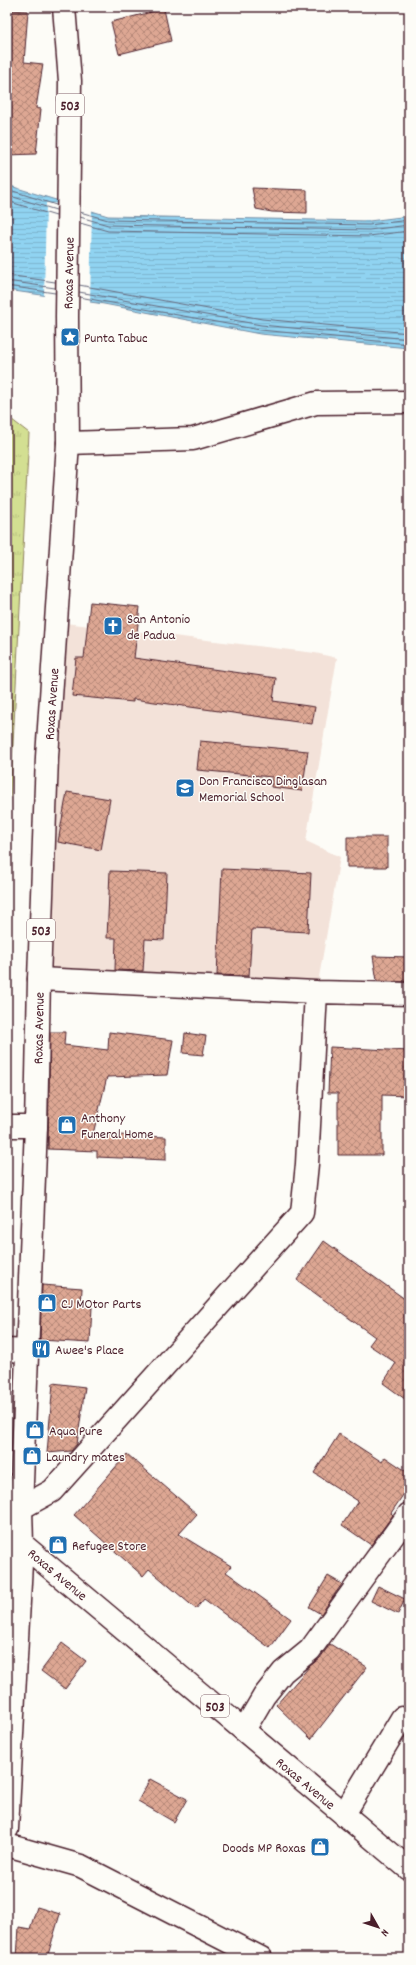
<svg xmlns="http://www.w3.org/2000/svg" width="416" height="1965" viewBox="0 0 416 1965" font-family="Dekko,sans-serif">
  <defs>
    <pattern id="grass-tufts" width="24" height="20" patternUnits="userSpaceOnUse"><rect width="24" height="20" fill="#d3df92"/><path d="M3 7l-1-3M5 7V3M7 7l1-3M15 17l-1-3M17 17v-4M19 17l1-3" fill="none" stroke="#b7bf7e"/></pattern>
    <pattern id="water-rules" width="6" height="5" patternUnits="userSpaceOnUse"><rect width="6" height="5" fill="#90d3f1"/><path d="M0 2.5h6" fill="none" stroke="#7eb5cf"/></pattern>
    <pattern id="building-cross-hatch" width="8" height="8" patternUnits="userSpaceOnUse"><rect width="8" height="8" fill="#dda793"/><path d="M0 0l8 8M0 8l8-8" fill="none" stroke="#b58778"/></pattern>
  </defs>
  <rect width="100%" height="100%" fill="#fdfcf7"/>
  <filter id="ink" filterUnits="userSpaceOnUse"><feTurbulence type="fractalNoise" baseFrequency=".025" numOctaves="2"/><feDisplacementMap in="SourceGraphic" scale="8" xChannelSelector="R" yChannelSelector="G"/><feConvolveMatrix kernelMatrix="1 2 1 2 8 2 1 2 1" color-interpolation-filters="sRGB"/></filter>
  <g filter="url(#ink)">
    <path fill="#f3e2d9" d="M 65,623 L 315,653 L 337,658 L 306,841 L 340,857 L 318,983 L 47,972 L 56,734 Z"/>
    <path fill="url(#grass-tufts)" stroke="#8e7f5e" d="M 7,416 L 29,433 L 8,841 L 7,841 Z"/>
    <path fill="url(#water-rules)" stroke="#748ba2" d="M 7,185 L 108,216 L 369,221 L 409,216 L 409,348 L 260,334 L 104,304 L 7,290 Z"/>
    <path fill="#fdfcf7" d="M 46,203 L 74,204 L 92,209 L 90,304 L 44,297 Z"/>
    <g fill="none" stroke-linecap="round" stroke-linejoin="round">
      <path stroke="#66677a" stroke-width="1" d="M 7,189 L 56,205
        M 7,195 L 56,210
        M 7,201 L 56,216
        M 80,212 L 108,220 L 369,225 L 409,220
        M 80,217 L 108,225 L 369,230 L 409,225
        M 80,223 L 108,231 L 369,236 L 409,231
        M 7,275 L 55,282
        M 7,281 L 55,288
        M 79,285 L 262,319 L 409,333
        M 7,286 L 55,293
        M 79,292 L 261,325 L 409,339
        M 79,297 L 260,330 L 409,344"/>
    </g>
    <path fill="url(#building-cross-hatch)" stroke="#4a1f2b" d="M 164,9 L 171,41 L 119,54 L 111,22 Z
      M 7,10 L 28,11 L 24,62 L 43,64 L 36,108 L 41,109 L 36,154 L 7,155 Z
      M 252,188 L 307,190 L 307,213 L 272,212 L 256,209 Z
      M 90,602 L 140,607 L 134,658 L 276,678 L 273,701 L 315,707 L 312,724 L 133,699 L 133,702 L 72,696 L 76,658 L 84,658 Z
      M 200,741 L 308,751 L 302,791 L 271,787 L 272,777 L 197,770 Z
      M 67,792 L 110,799 L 101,850 L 58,842 Z
      M 347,837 L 387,837 L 387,867 L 347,867 Z
      M 222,869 L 311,873 L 308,932 L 252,929 L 249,976 L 217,975 Z
      M 110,871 L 167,873 L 164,940 L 145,939 L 143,971 L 115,970 L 116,938 L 107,938 Z
      M 373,956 L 409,957 L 409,982 L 377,981 Z
      M 50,1032 L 65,1032 L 64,1045 L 108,1050 L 109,1032 L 173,1040 L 167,1075 L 107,1077 L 93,1134 L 166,1137 L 166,1160 L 97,1157 L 97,1151 L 48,1149 Z
      M 185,1033 L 206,1036 L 203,1055 L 183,1053 Z
      M 330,1047 L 409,1051 L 409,1096 L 382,1095 L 382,1155 L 338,1155 L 338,1093 L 328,1093 Z
      M 324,1241 L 409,1302 L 409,1402 L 383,1383 L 396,1363 L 369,1345 L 375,1337 L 297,1280 Z
      M 42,1285 L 82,1288 L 81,1306 L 92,1307 L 90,1343 L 40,1340 Z
      M 53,1383 L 85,1387 L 77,1444 L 71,1451 L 47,1453 Z
      M 339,1434 L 382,1462 L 385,1457 L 409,1473 L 409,1486 L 391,1513 L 393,1515 L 371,1545 L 342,1525 L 358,1501 L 314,1473 Z
      M 127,1454 L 197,1514 L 179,1534 L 231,1566 L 226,1572 L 291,1619 L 270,1648 L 204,1599 L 196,1609 L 149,1569 L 143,1576 L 74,1515 Z
      M 328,1576 L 342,1584 L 321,1614 L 309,1607 Z
      M 378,1586 L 405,1599 L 398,1614 L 371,1601 Z
      M 62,1643 L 86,1661 L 65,1689 L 41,1671 Z
      M 330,1644 L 367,1667 L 311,1739 L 276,1705 L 310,1666 L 320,1658 Z
      M 150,1779 L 187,1799 L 174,1822 L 138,1801 Z
      M 37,1907 L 60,1914 L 47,1958 L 17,1958 L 19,1927 L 30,1929 Z"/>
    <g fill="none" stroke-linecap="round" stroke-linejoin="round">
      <g stroke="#4a1f2b" stroke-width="25">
        <path id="minor" d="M 68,443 L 193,439 L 316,403 L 409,402
          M 39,979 L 316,992 L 409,994
          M 7,1126 L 36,1126
          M 7,1350 L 28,1351
          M 21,1508 L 52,1491 L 302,1213 L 307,1164 L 316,992
          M 244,1730 L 264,1696 L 283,1672 L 310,1650 L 409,1514
          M 344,1814 L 402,1718
          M 7,1845 L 81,1866 L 261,1958"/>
      </g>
      <g stroke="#4a1f2b" stroke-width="25">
        <path id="major" d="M 12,1542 L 22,1544 L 409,1869
          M 7,1829 L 22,1544 L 21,1508 L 36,1126 L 39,979 L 47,757 L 68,443 L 67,317 L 70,81 L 64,7"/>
      </g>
      <use href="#minor" stroke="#fdfcf7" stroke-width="22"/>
      <use href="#major" stroke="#fdfcf7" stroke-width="22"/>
    </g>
  </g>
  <defs>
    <g id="sight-square" transform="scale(1)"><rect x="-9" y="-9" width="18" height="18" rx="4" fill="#1f6fb2" stroke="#fdfcf7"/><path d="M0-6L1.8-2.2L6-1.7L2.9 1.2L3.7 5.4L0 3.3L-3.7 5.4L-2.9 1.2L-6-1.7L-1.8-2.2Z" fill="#fff"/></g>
    <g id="church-square" transform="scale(1)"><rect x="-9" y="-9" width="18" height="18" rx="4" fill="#1f6fb2" stroke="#fdfcf7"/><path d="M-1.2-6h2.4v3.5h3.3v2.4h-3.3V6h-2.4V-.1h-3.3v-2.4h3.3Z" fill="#fff"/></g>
    <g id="school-square" transform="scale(1)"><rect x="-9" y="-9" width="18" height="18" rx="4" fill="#1f6fb2" stroke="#fdfcf7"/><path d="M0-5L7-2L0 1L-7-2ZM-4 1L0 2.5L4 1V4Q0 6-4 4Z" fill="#fff"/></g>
    <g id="shop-square" transform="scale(1)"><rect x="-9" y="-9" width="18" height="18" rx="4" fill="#1f6fb2" stroke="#fdfcf7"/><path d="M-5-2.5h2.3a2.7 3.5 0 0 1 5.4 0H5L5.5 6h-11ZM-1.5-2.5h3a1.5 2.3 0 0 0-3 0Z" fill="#fff"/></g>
    <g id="restaurant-square" transform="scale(1)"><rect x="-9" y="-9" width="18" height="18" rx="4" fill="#1f6fb2" stroke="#fdfcf7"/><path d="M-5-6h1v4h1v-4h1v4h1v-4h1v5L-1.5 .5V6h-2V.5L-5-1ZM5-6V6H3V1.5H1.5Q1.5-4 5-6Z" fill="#fff"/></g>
  </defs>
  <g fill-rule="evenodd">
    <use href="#sight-square" x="70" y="337"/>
    <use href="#church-square" x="113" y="626"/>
    <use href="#school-square" x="185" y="788"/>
    <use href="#shop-square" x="67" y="1125"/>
    <use href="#shop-square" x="47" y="1303"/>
    <use href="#restaurant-square" x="41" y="1349"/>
    <use href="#shop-square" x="35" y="1430"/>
    <use href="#shop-square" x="32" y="1456"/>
    <use href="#shop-square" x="58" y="1545"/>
    <use href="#shop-square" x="320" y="1847"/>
  </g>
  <g text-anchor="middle" stroke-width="3" stroke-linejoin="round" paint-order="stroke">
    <g fill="#fdfcf7" stroke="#806168" stroke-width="1">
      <rect x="56" y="94" width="28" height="22" rx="3"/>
      <rect x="27" y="919" width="28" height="22" rx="3"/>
      <rect x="201" y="1695" width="28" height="22" rx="3"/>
    </g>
    <g font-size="13" font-weight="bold" fill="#4a1f2b">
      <text x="70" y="110">503</text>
      <text x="41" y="935">503</text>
      <text x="215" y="1711">503</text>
    </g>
    <g font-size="14" fill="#4a1f2b" stroke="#fdfcf7">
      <text transform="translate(68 273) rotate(-89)" y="5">Roxas Avenue</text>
      <text transform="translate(51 704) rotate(-86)" y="5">Roxas Avenue</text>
      <text transform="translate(38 1028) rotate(-89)" y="5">Roxas Avenue</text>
      <text transform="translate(58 1574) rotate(40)" y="5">Roxas Avenue</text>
      <text transform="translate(306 1783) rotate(40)" y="5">Roxas Avenue</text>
    </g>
    <g font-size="14" fill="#4a1f2b" stroke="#fdfcf7" text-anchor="start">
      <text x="84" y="342">Punta Tabuc</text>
      <text x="127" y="623">San Antonio<tspan x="127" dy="16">de Padua</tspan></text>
      <text x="199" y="785">Don Francisco Dinglasan<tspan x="199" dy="16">Memorial School</tspan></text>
      <text x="81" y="1122">Anthony<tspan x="81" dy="16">Funeral Home</tspan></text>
      <text x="61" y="1308">CJ MOtor Parts</text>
      <text x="55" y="1354">Awee's Place</text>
      <text x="49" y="1435">Aqua Pure</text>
      <text x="46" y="1461">Laundry mates</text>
      <text x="72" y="1550">Refugee Store</text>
      <text x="306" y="1852" text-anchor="end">Doods MP Roxas</text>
    </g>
  </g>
  <rect width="416" height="1965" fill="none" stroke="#fdfcf7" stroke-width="24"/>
  <rect x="12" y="12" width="392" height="1941" fill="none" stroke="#4a1f2b" stroke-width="1.5" filter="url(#ink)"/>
  <g transform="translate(378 1927) rotate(129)" stroke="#fdfcf7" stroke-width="3" paint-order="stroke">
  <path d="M0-3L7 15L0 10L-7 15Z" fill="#4a1f2b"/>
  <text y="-6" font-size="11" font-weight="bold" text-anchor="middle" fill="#4a1f2b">N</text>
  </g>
</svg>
